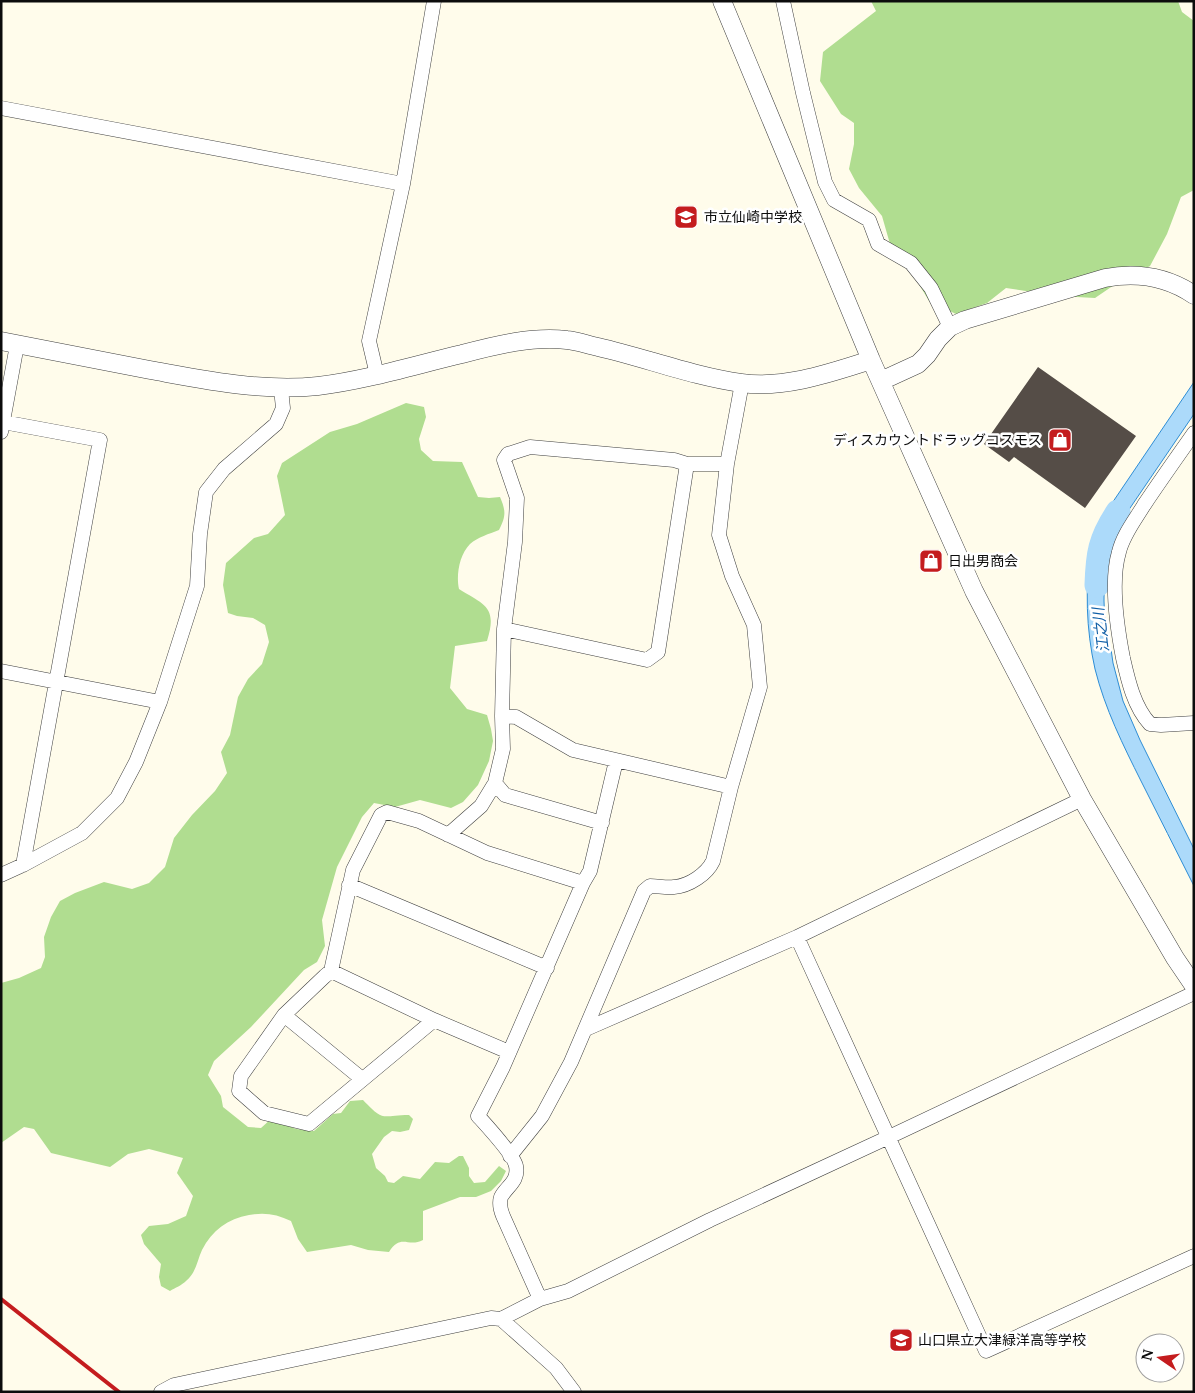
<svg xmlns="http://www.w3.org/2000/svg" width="1195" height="1393" viewBox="0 0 1195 1393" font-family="'Noto Serif','Noto Sans JP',serif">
  <rect width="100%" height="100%" fill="#fffceb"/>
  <path fill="#b0dd90" d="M 871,1 L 1178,1 L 1182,12 L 1194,21 L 1194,190 L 1181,197 L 1167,234 L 1150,266 L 1120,281 L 1095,298 L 1058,296 L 1006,288 L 987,303 L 956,314 L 929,301 L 908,266 L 890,244 L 882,216 L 859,188 L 849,169 L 854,144 L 854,123 L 841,114 L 820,81 L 823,52 L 876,11 Z
    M 406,403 L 424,407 L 426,417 L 419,439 L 421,450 L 433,461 L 462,462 L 478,497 L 489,498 L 500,497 C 506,511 506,516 499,530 C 489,534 478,537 470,544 C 459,555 456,576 459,589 C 484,605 498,606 487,641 L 455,646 L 450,688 L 467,709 L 487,715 L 491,729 L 493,741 L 489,761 L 478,785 L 463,802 L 451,808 L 420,800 L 395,807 L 374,803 L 362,817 L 337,867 L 322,920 L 325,946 L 317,962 L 304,970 L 251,1027 L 214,1061 L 208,1075 L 221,1096 L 223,1107 L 248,1127 L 261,1128 L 271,1119 L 296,1129 L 314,1131 L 333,1114 L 341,1113 L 350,1101 L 363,1100 C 385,1123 381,1115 409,1115 L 413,1119 L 409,1130 L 400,1132 L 392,1131 L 384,1137 L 372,1154 L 376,1168 L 385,1176 L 388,1182 L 394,1183 L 403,1176 L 420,1179 L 435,1162 L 449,1163 L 459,1156 L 463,1156 L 469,1168 L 469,1176 L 474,1183 L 485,1182 L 499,1166 L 506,1171 L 501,1181 L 491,1191 L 476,1197 L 460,1197 L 423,1211 L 423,1240 C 408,1248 401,1233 389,1252 L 368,1250 L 351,1245 L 307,1252 L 298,1239 L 291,1221 C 277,1214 264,1212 249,1215 C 228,1219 212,1230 202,1250 C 197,1261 196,1273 186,1281 C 182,1285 175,1288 170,1291 L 161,1286 L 159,1277 L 161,1264 L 144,1244 L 141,1235 L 149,1226 L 168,1224 L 186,1216 L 193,1196 L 177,1173 L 183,1158 L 149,1149 L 128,1154 L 110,1167 L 51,1153 L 34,1129 L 24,1127 L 1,1143 L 1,983 L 19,978 L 41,968 L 45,957 L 44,937 L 51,917 L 60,901 L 75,893 L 104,882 L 132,889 L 149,883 L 165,867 L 174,838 L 192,815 L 215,791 L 227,773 L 221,752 L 230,735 L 238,697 L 248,679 L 262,664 L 269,642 L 265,625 L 253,618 L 237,616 L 228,613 L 223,585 L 226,563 L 254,538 L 268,534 L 285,515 L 277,476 L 282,463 L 330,432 L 357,424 Z"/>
  <path fill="#acdafa" stroke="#2e8dd5" d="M 1194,382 L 1194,414 L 1128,511 L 1118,527 L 1111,545 L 1094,540 L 1104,515 Z
    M 1091,548 L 1109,554 C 1101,586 1104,616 1108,648 L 1111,649 L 1113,663 L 1123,701 L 1140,740 L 1194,849 L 1194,886 C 1176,851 1159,816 1141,781 C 1123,745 1105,709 1095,669 C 1086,629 1085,588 1091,548 Z"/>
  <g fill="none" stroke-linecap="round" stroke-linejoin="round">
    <path stroke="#acdafa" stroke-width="25" d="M 1097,585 C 1098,554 1100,539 1118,512"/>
  </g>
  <path fill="#554d47" d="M 1038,367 L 1136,436 L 1085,508 L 1014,457 L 1009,462 L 984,444 Z"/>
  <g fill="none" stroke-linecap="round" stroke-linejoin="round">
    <g stroke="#3f3f3f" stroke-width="15">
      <path id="minor" d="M 783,1 L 803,93 L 825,182 L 834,200 L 869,220 L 878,244 L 911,263 L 931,288 L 950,327
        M 1,108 L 403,184
        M 377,375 L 369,341 L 403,184 L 434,1
        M 3,422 L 100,440 L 23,865
        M 1,432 L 17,345
        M 1194,433 C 1177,457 1160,481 1144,505 C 1135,520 1123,535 1119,552 C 1110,582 1117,627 1123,658 C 1128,680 1134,707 1150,724 L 1161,725 L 1194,723
        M 504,629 L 647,660 L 658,652 L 687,464 L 727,464
        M 1,671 L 160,702
        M 502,716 L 516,717 L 573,750 L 731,787
        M 495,783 L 505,795 L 602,823
        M 448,835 L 481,806 L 495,783 L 503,749 L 502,716 L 504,629 L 515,542 L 517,498 L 504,460 L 508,454 L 530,447 L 674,460 L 687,464
        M 1,875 L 23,865 L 82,833 L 117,798 L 136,762 L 160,702 L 197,586 L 200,534 L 206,492 L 224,469 L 276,424 L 283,408 L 281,389
        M 349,885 L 547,968
        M 797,937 L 986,1351 L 1194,1256
        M 331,971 L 434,1020 L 509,1052
        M 284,1015 L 362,1079
        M 434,1020 L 309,1124 L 264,1113 L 239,1091 L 241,1076 L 284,1015 L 325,976 L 331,971 L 353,870 L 381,815 L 387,812 L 419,821 L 487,853 L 583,883
        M 586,1029 L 797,937 L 1082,799
        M 510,1156 L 542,1116 L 571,1062 L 644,891 L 650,886 C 658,886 666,888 674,887 C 689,886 707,874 713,861 L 731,787 L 760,687 L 754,625 L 732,576 L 719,535 L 727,464 L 742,383
        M 540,1299 L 503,1216 C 501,1211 499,1203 501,1197 C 507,1186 519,1181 516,1166 C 514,1155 487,1126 478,1116 L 503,1067 L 583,883 L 590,871 L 616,761
        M 501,1319 L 556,1368 L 574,1392
        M 161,1392 L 174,1385 L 491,1318 L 501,1319 L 540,1299 L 568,1291 L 710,1220 L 889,1137 L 1194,993"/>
    </g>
    <g stroke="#3f3f3f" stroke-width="19">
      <path id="tertiary" d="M 722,1 L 871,360 L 974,591 L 1082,799 L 1175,958 L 1194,986
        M 1,341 C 51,351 101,360 150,370 C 206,380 262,392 318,386 C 367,380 415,365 462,354 C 496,345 532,336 567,340 C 578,341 588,345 598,347 C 646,358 692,376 741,383 C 785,389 830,373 871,360
        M 881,381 L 918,364 L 927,355 L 938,339 L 950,327 L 965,320 L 1105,278 C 1137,272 1166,276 1194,295"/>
    </g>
    <use href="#minor" stroke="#fff" stroke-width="14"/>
    <use href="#tertiary" stroke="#fff" stroke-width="18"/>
    <path stroke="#c41c1e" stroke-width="4" d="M 1,1299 L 119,1392"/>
  </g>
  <defs>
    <g id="school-square" transform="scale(1.25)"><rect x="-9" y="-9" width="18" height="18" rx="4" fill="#c41c1e" stroke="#fff"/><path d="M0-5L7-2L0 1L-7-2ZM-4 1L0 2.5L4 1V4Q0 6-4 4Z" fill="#fff"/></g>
    <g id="shop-square" transform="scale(1.25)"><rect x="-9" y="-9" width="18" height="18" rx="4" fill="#c41c1e" stroke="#fff"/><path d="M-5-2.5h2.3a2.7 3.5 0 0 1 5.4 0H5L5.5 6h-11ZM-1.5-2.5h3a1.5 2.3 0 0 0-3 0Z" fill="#fff"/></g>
  </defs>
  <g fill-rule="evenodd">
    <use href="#school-square" x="686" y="217"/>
    <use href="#shop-square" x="1060" y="440"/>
    <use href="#shop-square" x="931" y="561"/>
    <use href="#school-square" x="901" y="1340"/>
  </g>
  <g text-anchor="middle" stroke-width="5" stroke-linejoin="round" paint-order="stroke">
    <g font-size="14" fill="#0c0c0c" stroke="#fff" text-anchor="start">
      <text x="704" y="222">市立仙崎中学校</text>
      <text x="1042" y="445" text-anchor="end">ディスカウントドラッグコスモス</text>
      <text x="948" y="566">日出男商会</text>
      <text x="918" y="1345">山口県立大津緑洋高等学校</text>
    </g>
    <g font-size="15" font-style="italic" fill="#0e5da5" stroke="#fff">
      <text transform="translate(1101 630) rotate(-97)" y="5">江之川</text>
    </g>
  </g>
  <rect width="1195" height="1393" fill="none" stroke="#0c0c0c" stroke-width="5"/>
  <g transform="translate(1160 1358) rotate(283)"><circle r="24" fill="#ffffff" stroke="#9e9e9e"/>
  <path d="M0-4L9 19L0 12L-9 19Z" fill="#c41c1e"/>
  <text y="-8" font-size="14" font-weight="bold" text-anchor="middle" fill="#0c0c0c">N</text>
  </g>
</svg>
